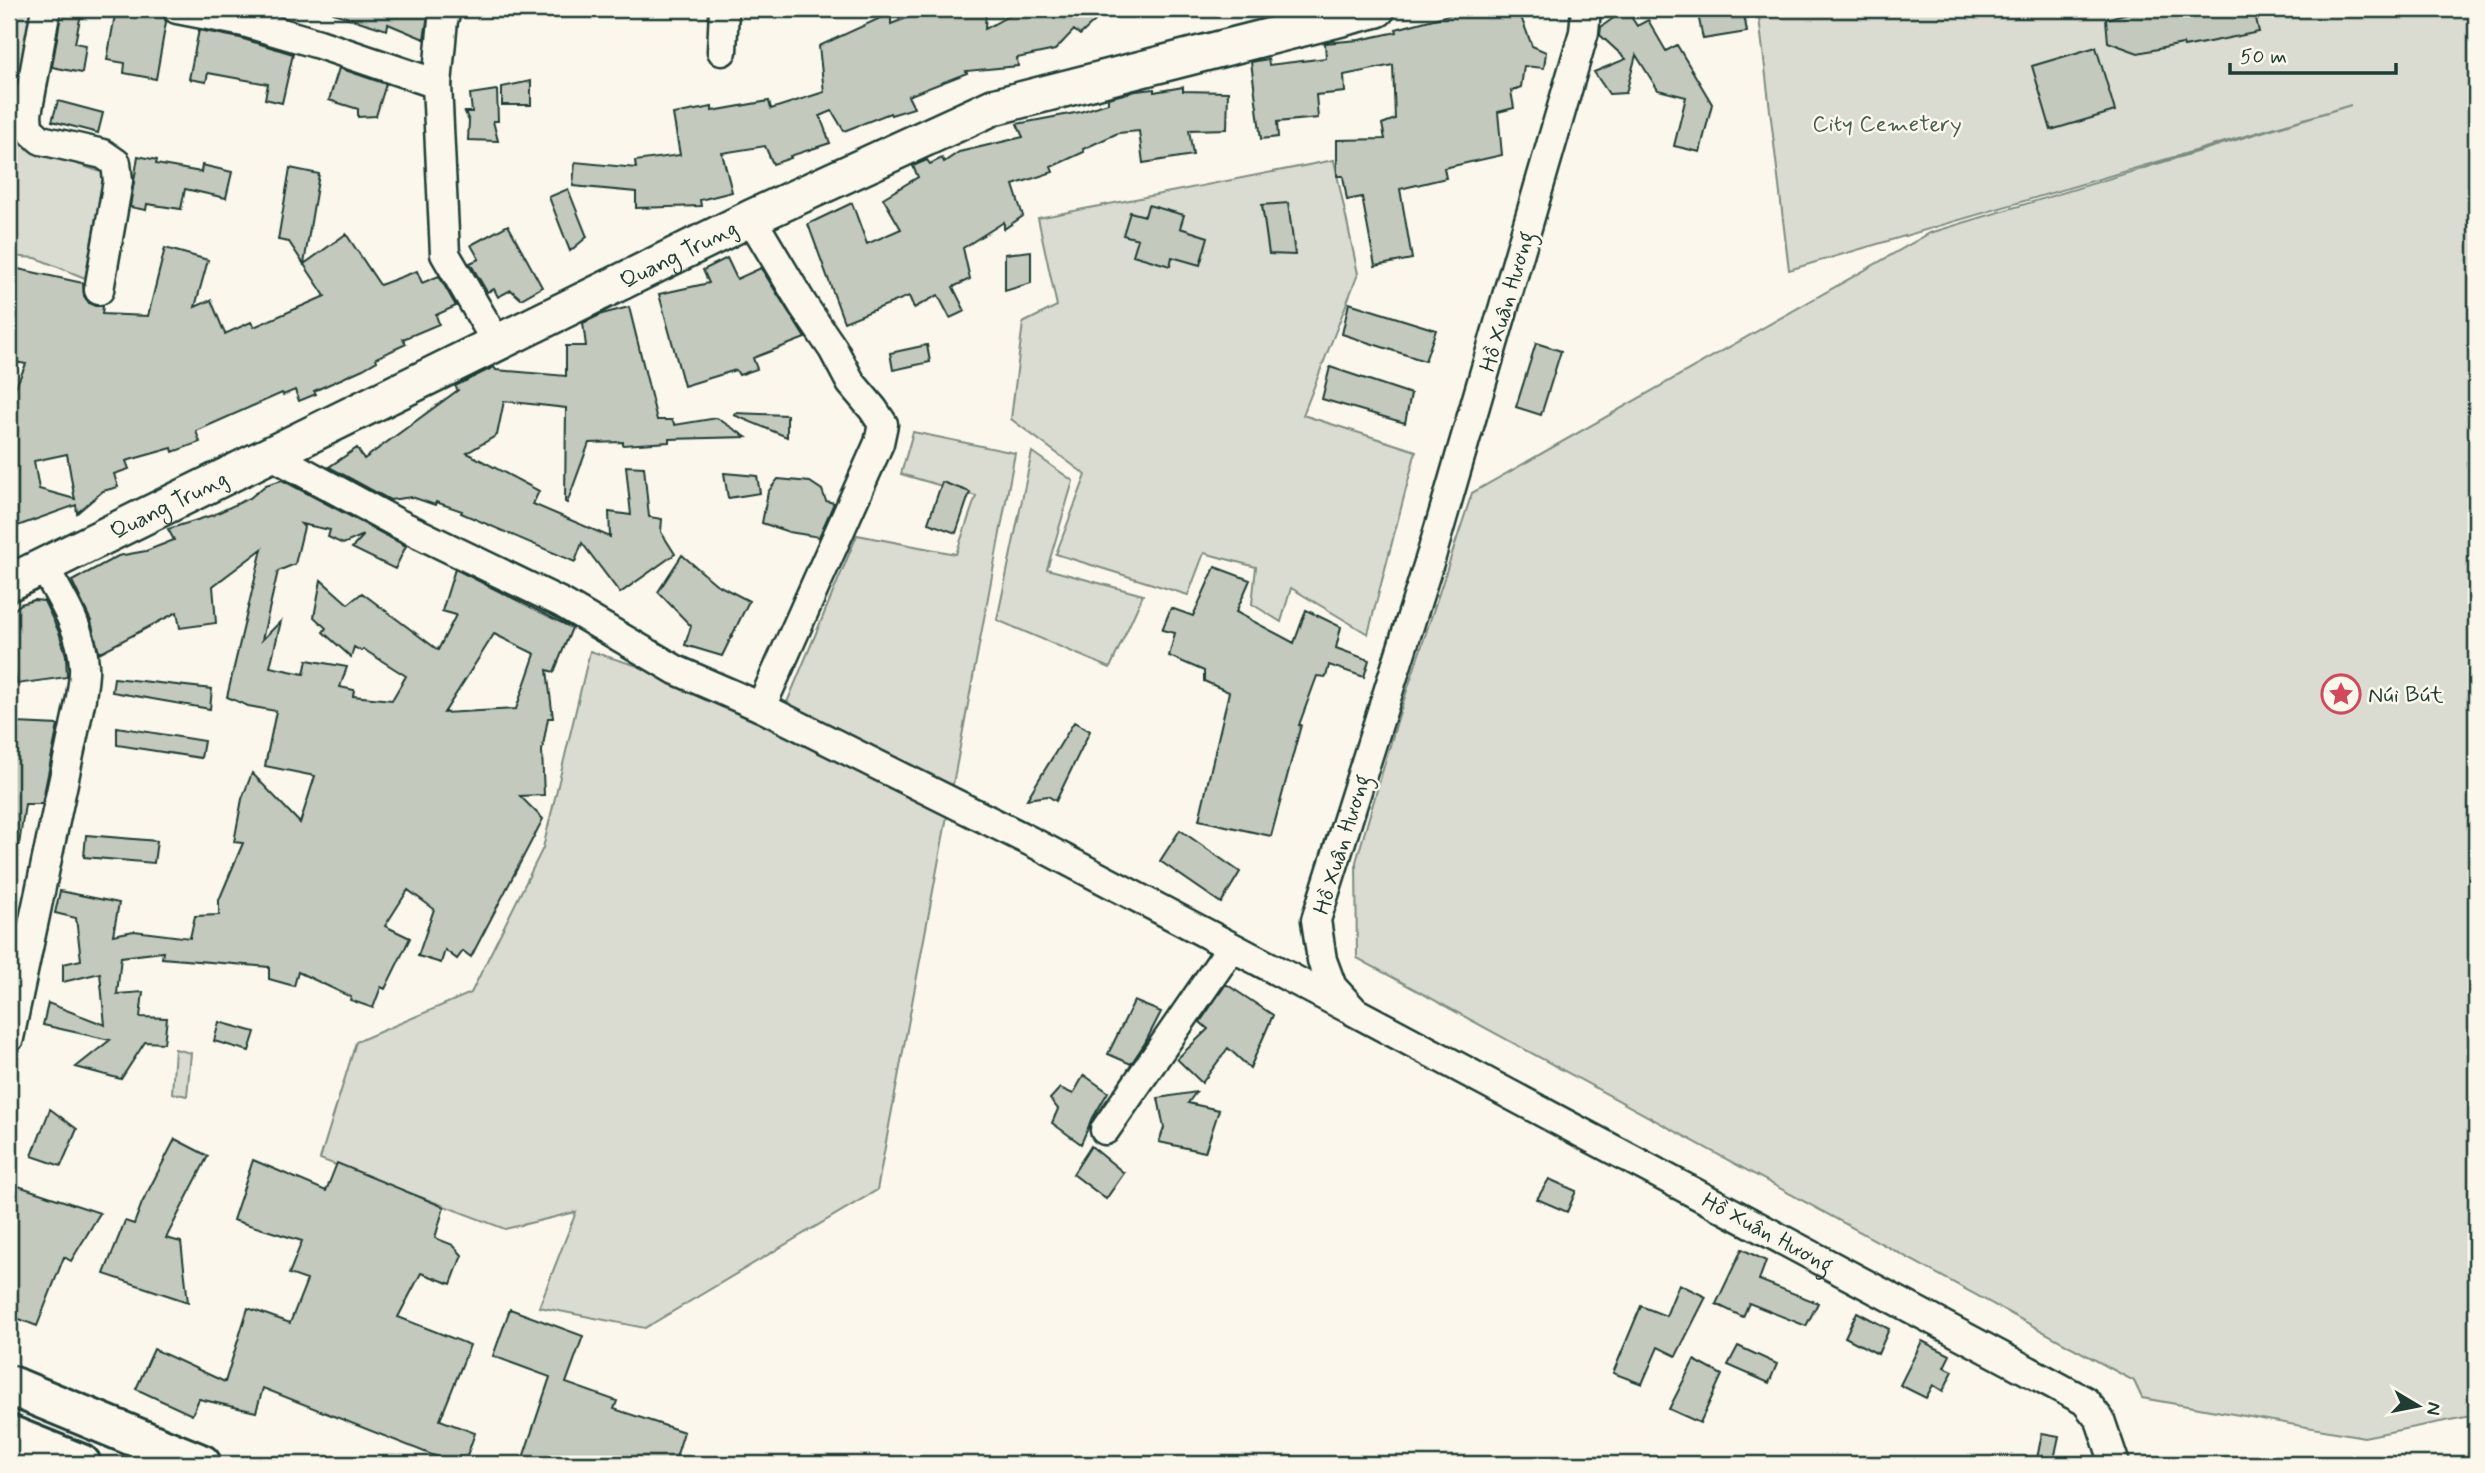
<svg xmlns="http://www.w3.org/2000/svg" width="2485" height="1473" viewBox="0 0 2485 1473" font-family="Mynerve,sans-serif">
  <rect width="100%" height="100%" fill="#fbf7ec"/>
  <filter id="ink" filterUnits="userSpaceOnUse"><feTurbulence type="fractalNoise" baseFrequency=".0143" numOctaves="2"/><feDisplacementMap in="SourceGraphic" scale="14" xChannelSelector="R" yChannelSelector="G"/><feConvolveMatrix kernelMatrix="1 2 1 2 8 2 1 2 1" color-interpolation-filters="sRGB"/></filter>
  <g filter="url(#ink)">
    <path fill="#dbdcd1" stroke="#7d8c82" stroke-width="2" d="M 9,9 L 36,9 L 12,142 L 104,173 L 85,278 L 36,258 L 9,256 Z
      M 1758,9 L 2476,9 L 2476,1415 L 2364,1437 L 2142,1398 L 2134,1381 L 1357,958 L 1356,862 L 1398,718 L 1472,493 L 1930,233 L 2351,105 L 1789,270 Z
      M 1334,160 L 1358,274 L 1303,415 L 1416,451 L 1368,634 L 1291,588 L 1281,622 L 1252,604 L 1256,567 L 1204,553 L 1188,595 L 1056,554 L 1086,475 L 1011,419 L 1023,323 L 1057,306 L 1038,218 Z
      M 913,432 L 1015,453 L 877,1190 L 645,1328 L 539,1307 L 576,1212 L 505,1229 L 320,1159 L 356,1042 L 471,993 L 543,848 L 590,651 L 783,712 L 857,535 L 956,554 L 976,496 L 901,474 Z
      M 1032,452 L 1073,481 L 1047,569 L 1143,595 L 1110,668 L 997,620 Z
      M 175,1049 L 191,1053 L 187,1096 L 172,1093 Z"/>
    <path fill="#c4c9be" stroke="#1f3d34" stroke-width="2" fill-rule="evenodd" d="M 62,9 L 82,9 L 75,43 L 86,45 L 82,73 L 52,67 Z
      M 116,9 L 161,9 L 166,22 L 156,79 L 124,73 L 125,63 L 107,60 Z
      M 333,9 L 429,9 L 424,39 L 388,24 L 387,30 L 333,13 Z
      M 930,9 L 986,9 L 985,29 L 1021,9 L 1108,9 L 1080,35 L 1074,30 L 1055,50 L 1017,58 L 1018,66 L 966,71 L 967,73 L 908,96 L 914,108 L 891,115 L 890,113 L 844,131 L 832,111 L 820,116 L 830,143 L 790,156 L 791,158 L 773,164 L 765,146 L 722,153 L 732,192 L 700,200 L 701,206 L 636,208 L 636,192 L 573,186 L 575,162 L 636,168 L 635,161 L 680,155 L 673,114 L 712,107 L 712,111 L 769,101 L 771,109 L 824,92 L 819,46 L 891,13 L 891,24 Z
      M 1471,9 L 1518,9 L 1532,46 L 1546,52 L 1544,68 L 1524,66 L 1521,87 L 1511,91 L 1514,108 L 1498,112 L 1502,155 L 1444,168 L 1446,178 L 1400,189 L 1412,259 L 1375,266 L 1362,197 L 1347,200 L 1343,176 L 1337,176 L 1337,140 L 1385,139 L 1382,124 L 1395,119 L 1393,65 L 1344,75 L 1345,92 L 1316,95 L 1318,118 L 1277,122 L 1278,137 L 1261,139 L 1251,62 L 1268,59 L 1269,65 L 1326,58 L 1325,43 L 1359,40 L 1397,32 L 1396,29 Z
      M 1626,9 L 1637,26 L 1648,20 L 1666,51 L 1677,45 L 1712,104 L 1700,152 L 1674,146 L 1686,97 L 1658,90 L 1636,55 L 1626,93 L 1609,94 L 1594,72 L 1626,59 L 1600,35 L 1601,27 Z
      M 1697,9 L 1743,9 L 1747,32 L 1703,39 Z
      M 2142,9 L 2254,9 L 2259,32 L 2184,47 L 2183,44 L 2138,53 L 2108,42 L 2106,19 Z
      M 199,30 L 240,38 L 293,54 L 282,103 L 265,99 L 268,84 L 208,73 L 206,82 L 189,79 Z
      M 2096,47 L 2115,111 L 2051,130 L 2032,66 Z
      M 339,68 L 386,84 L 376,116 L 358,117 L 358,109 L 329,100 Z
      M 531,81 L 531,105 L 502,105 L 502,87 Z
      M 1183,87 L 1183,91 L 1228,92 L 1227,129 L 1189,130 L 1193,155 L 1143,163 L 1139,131 L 1118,133 L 1083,149 L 1084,152 L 1051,167 L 1053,172 L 1013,185 L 1023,216 L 1004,229 L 1004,222 L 963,248 L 970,279 L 953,287 L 965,311 L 950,318 L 938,295 L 914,308 L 909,296 L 844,322 L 808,224 L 852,203 L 867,244 L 901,229 L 883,198 L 918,177 L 913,166 L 927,160 L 930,164 L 942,158 L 944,162 L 959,152 L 1023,137 L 1017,124 L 1080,112 L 1108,103 L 1108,98 L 1136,91 L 1154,89 L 1154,92 Z
      M 497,90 L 498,121 L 493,121 L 498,141 L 468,140 L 469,121 L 465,112 L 472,112 L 470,94 Z
      M 58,101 L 103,113 L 98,133 L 52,121 Z
      M 138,156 L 157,160 L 156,164 L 201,172 L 202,165 L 232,172 L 226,198 L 185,189 L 181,209 L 147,204 L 146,210 L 130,207 Z
      M 290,168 L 319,174 L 304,264 L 346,234 L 380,285 L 417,271 L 422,283 L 439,276 L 456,306 L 436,315 L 439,324 L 403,339 L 406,344 L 376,358 L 377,361 L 363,369 L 314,391 L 316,394 L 299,401 L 295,390 L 283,395 L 282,393 L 196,431 L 200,442 L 173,452 L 172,448 L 126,461 L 129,469 L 114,474 L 118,487 L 103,491 L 77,513 L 76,505 L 9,529 L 9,402 L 26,364 L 9,361 L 11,302 L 9,301 L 9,267 L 83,283 L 84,296 L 89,303 L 95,306 L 103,306 L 102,314 L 148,316 L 165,248 L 208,260 L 195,307 L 211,300 L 225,334 L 251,322 L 254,327 L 325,296 L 289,242 L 278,240 ZM 67,454 L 74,495 L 75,499 L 39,489 L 34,461 Z
      M 568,189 L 587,237 L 570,251 L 549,197 Z
      M 1288,203 L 1295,255 L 1269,254 L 1262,205 Z
      M 1148,205 L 1184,215 L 1180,228 L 1208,237 L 1200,265 L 1172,257 L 1170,266 L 1133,255 L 1138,239 L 1123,235 L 1130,212 L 1145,216 Z
      M 508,225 L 542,287 L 521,299 L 511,290 L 498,297 L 494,289 L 487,292 L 470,263 L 479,259 L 471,245 Z
      M 1031,251 L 1031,283 L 1005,291 L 1005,254 Z
      M 727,258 L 737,279 L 761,268 L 805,338 L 753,358 L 757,369 L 739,375 L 736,370 L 684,386 L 659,294 L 709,283 L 703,270 Z
      M 1349,303 L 1436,330 L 1425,361 L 1342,334 Z
      M 629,307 L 657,420 L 672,420 L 675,425 L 717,418 L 746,437 L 669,439 L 669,442 L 623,445 L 623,442 L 589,443 L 567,503 L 565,502 L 566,408 L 504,401 L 497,435 L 467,453 L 539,491 L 533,504 L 610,537 L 609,512 L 631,515 L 626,466 L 644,467 L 649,517 L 662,519 L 661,532 L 675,554 L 620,593 L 582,543 L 575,562 L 461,513 L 462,511 L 436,502 L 435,505 L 412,497 L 390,500 L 329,467 L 357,448 L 364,459 L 458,390 L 455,386 L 494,367 L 496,370 L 566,376 L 566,346 L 586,346 L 583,323 L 602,314 Z
      M 1536,343 L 1561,351 L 1541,415 L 1516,407 Z
      M 927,345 L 930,362 L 893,370 L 890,353 Z
      M 1330,367 L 1411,394 L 1405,423 L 1322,399 Z
      M 735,413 L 787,415 L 787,437 L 734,415 Z
      M 724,473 L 757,476 L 760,493 L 728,498 Z
      M 778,479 L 810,482 L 822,490 L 826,501 L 834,503 L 819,537 L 789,532 L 762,523 L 768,492 Z
      M 282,480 L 406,546 L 395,569 L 352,548 L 364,535 L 343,544 L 328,537 L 330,530 L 301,524 L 304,527 L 295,564 L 278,571 L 262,640 L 281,621 L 270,667 L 304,674 L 307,660 L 347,667 L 340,687 L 354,690 L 353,696 L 392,700 L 406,676 L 363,649 L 361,651 L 354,647 L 351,657 L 323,632 L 326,628 L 314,617 L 321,580 L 348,604 L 362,593 L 438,650 L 456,615 L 442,611 L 455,569 L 572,628 L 554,672 L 547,670 L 553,718 L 548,718 L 542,751 L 544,795 L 520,796 L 543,819 L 471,957 L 463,951 L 457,959 L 445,950 L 441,963 L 418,956 L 434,909 L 408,890 L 385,926 L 410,938 L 385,989 L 381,987 L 373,1008 L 350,1000 L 351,997 L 298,972 L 294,986 L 269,979 L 269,967 L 162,958 L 163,952 L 121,957 L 117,994 L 143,992 L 140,1017 L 167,1018 L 164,1043 L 145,1042 L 121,1079 L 76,1067 L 110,1040 L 43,1025 L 48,1003 L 105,1025 L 100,973 L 63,982 L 63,964 L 81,960 L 76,918 L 55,913 L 60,891 L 119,903 L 113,935 L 134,931 L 190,938 L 195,916 L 219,915 L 219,900 L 243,843 L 234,842 L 242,799 L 252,773 L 300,823 L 315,776 L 265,766 L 276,711 L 248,706 L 227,697 L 262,549 L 213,586 L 216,623 L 180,628 L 177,612 L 99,653 L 91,621 L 72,581 L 118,556 L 146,551 L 174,540 L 168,529 L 213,515 L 250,498 L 266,485 ZM 494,634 L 535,654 L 516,709 L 444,713 Z
      M 942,482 L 970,492 L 956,533 L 928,523 Z
      M 682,555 L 716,584 L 749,601 L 722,656 L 685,645 L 691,626 L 658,592 Z
      M 1215,567 L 1250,580 L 1236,612 L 1294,643 L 1306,610 L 1341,627 L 1336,648 L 1369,660 L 1364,677 L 1329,665 L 1326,677 L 1317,676 L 1299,725 L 1301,725 L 1271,836 L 1199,820 L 1229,692 L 1204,681 L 1204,671 L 1169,656 L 1175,633 L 1162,630 L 1171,608 L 1193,616 Z
      M 34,600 L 44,601 L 59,632 L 66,655 L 67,677 L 17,684 L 9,644 L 9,614 L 21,604 Z
      M 114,678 L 212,689 L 210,709 L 112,692 Z
      M 1074,722 L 1090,731 L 1056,801 L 1048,796 L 1027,799 Z
      M 17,723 L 58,725 L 42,804 L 25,804 L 19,845 L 9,844 L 9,752 L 16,752 Z
      M 117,727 L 204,741 L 201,758 L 117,745 Z
      M 1180,830 L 1240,872 L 1221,903 L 1160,861 Z
      M 86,835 L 157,841 L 154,863 L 84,857 Z
      M 9,896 L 18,914 L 9,959 Z
      M 1226,984 L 1273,1015 L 1250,1068 L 1228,1048 L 1202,1083 L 1177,1059 L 1208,1029 L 1200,1022 Z
      M 1134,1001 L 1161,1012 L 1145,1043 L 1131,1064 L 1108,1054 Z
      M 219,1022 L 255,1032 L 249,1051 L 214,1041 Z
      M 1084,1075 L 1108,1092 L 1091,1121 L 1081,1144 L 1052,1123 L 1058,1109 L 1050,1099 L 1060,1088 L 1073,1094 Z
      M 1196,1092 L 1188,1103 L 1219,1110 L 1205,1152 L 1159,1142 L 1164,1128 L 1158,1098 Z
      M 50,1109 L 77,1129 L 61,1166 L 32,1156 Z
      M 175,1139 L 208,1156 L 166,1238 L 181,1242 L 188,1302 L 104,1274 L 125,1221 L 134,1224 L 142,1203 Z
      M 1091,1146 L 1124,1173 L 1106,1199 L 1073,1174 Z
      M 253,1160 L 326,1191 L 337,1163 L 444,1207 L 435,1238 L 453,1245 L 462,1255 L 451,1284 L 421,1273 L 398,1317 L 470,1345 L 440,1420 L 475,1433 L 464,1464 L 438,1464 L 440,1458 L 263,1388 L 256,1412 L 199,1399 L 192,1415 L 136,1389 L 154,1349 L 225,1382 L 248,1308 L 290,1323 L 307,1280 L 289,1274 L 302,1241 L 233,1220 Z
      M 1549,1179 L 1576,1191 L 1567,1212 L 1537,1199 Z
      M 9,1183 L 100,1213 L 71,1261 L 64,1257 L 37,1326 L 9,1315 Z
      M 1742,1249 L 1766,1261 L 1759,1280 L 1818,1303 L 1806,1326 L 1749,1303 L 1743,1317 L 1716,1304 Z
      M 1679,1284 L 1706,1297 L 1676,1356 L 1658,1347 L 1642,1384 L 1613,1373 L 1641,1306 L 1666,1316 Z
      M 510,1309 L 583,1336 L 566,1383 L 617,1401 L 614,1409 L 684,1432 L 674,1464 L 521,1464 L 550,1377 L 493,1356 Z
      M 1857,1312 L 1889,1329 L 1878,1354 L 1845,1337 Z
      M 1922,1341 L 1950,1355 L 1944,1367 L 1953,1371 L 1943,1391 L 1933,1385 L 1926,1398 L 1900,1385 Z
      M 1738,1346 L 1777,1364 L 1769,1383 L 1728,1365 Z
      M 1694,1360 L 1722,1375 L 1700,1423 L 1669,1409 Z
      M 2042,1433 L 2059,1436 L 2053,1464 L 2036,1464 Z"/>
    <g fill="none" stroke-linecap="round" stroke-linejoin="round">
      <g stroke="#1f3d34" stroke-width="33">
        <g id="minor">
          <path d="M 46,9 L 27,114 L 28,128 L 41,140 L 103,154 L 116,163 L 118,181 L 99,290"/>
          <path d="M 177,9 L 244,22 L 319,44 L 437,84"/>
          <path d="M 447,9 L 443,20 L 437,84 L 445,254 L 497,343"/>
          <path id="s1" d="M 1586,9 L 1584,32 L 1432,553 L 1316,920 L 1322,960 L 1332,987 L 1355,1012 L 2085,1401 L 2100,1420 L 2115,1464"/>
          <path d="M 722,51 L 724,9"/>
          <path d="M 751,218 L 803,305 L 833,349 L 851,383 L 873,409 L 883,424 L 879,443 L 761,707"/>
          <path d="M 272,455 L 397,523 L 562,603 L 676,670 L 761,707 L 1036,844 L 1346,1007"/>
          <path d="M 9,1038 L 81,698 C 82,688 85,676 84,665 C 82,629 61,598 44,567"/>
          <path d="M 1105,1130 L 1231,948"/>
        </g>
      </g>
      <g stroke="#1f3d34" stroke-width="40">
        <g id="major">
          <path id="s2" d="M 9,583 L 751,218 L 993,107 L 1377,9"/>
        </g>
      </g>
      <g stroke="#1f3d34" stroke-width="44">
        <path id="highway" d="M 9,1385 L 201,1464
          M 9,1435 L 81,1464"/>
      </g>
      <use href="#minor" stroke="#fbf7ec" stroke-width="28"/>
      <use href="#major" stroke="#fbf7ec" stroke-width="35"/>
      <use href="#highway" stroke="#fbf7ec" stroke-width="38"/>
    </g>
  </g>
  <defs>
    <g id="sight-ring" transform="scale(2.0125)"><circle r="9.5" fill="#fbf7ec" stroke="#d1495b" stroke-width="1.5"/><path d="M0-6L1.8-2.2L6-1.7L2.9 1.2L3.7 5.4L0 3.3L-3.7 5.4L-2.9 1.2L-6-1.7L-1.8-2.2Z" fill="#d1495b"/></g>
  </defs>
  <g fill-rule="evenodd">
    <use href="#sight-ring" x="2341" y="694"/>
  </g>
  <g text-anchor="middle" stroke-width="5" stroke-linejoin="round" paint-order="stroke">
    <g font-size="23" fill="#455d53" stroke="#fbf7ec">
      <text x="1887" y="131">City Cemetery</text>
    </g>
    <g font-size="23" fill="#1f3d34" stroke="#fbf7ec">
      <text dy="8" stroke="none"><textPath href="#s2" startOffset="746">Quang Trung</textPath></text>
      <text transform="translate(1506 301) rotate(-74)" y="8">Hồ Xuân Hương</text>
      <text dy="8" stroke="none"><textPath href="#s2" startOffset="178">Quang Trung</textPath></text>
      <text transform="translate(1341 844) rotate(-73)" y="8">Hồ Xuân Hương</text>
      <text dy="8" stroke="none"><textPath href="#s1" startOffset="1522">Hồ Xuân Hương</textPath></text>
    </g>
    <g font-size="23" fill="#1f3d34" stroke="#fbf7ec" text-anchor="start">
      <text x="2368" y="702">Núi Bút</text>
    </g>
  </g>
  <rect width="2485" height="1473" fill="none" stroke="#fbf7ec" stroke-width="35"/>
  <rect x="18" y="18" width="2450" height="1438" fill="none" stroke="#1f3d34" stroke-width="2.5" filter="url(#ink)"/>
  <g transform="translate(2418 1406) rotate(100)" stroke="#fbf7ec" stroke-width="5" paint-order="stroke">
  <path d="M0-5L12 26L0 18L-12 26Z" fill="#1f3d34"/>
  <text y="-10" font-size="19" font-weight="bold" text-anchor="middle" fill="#1f3d34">N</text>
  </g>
  <path d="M2230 63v10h166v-10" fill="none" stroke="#1f3d34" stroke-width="3.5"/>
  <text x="2240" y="63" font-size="21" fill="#1f3d34" stroke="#fbf7ec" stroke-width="5" paint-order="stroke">50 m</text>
</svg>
